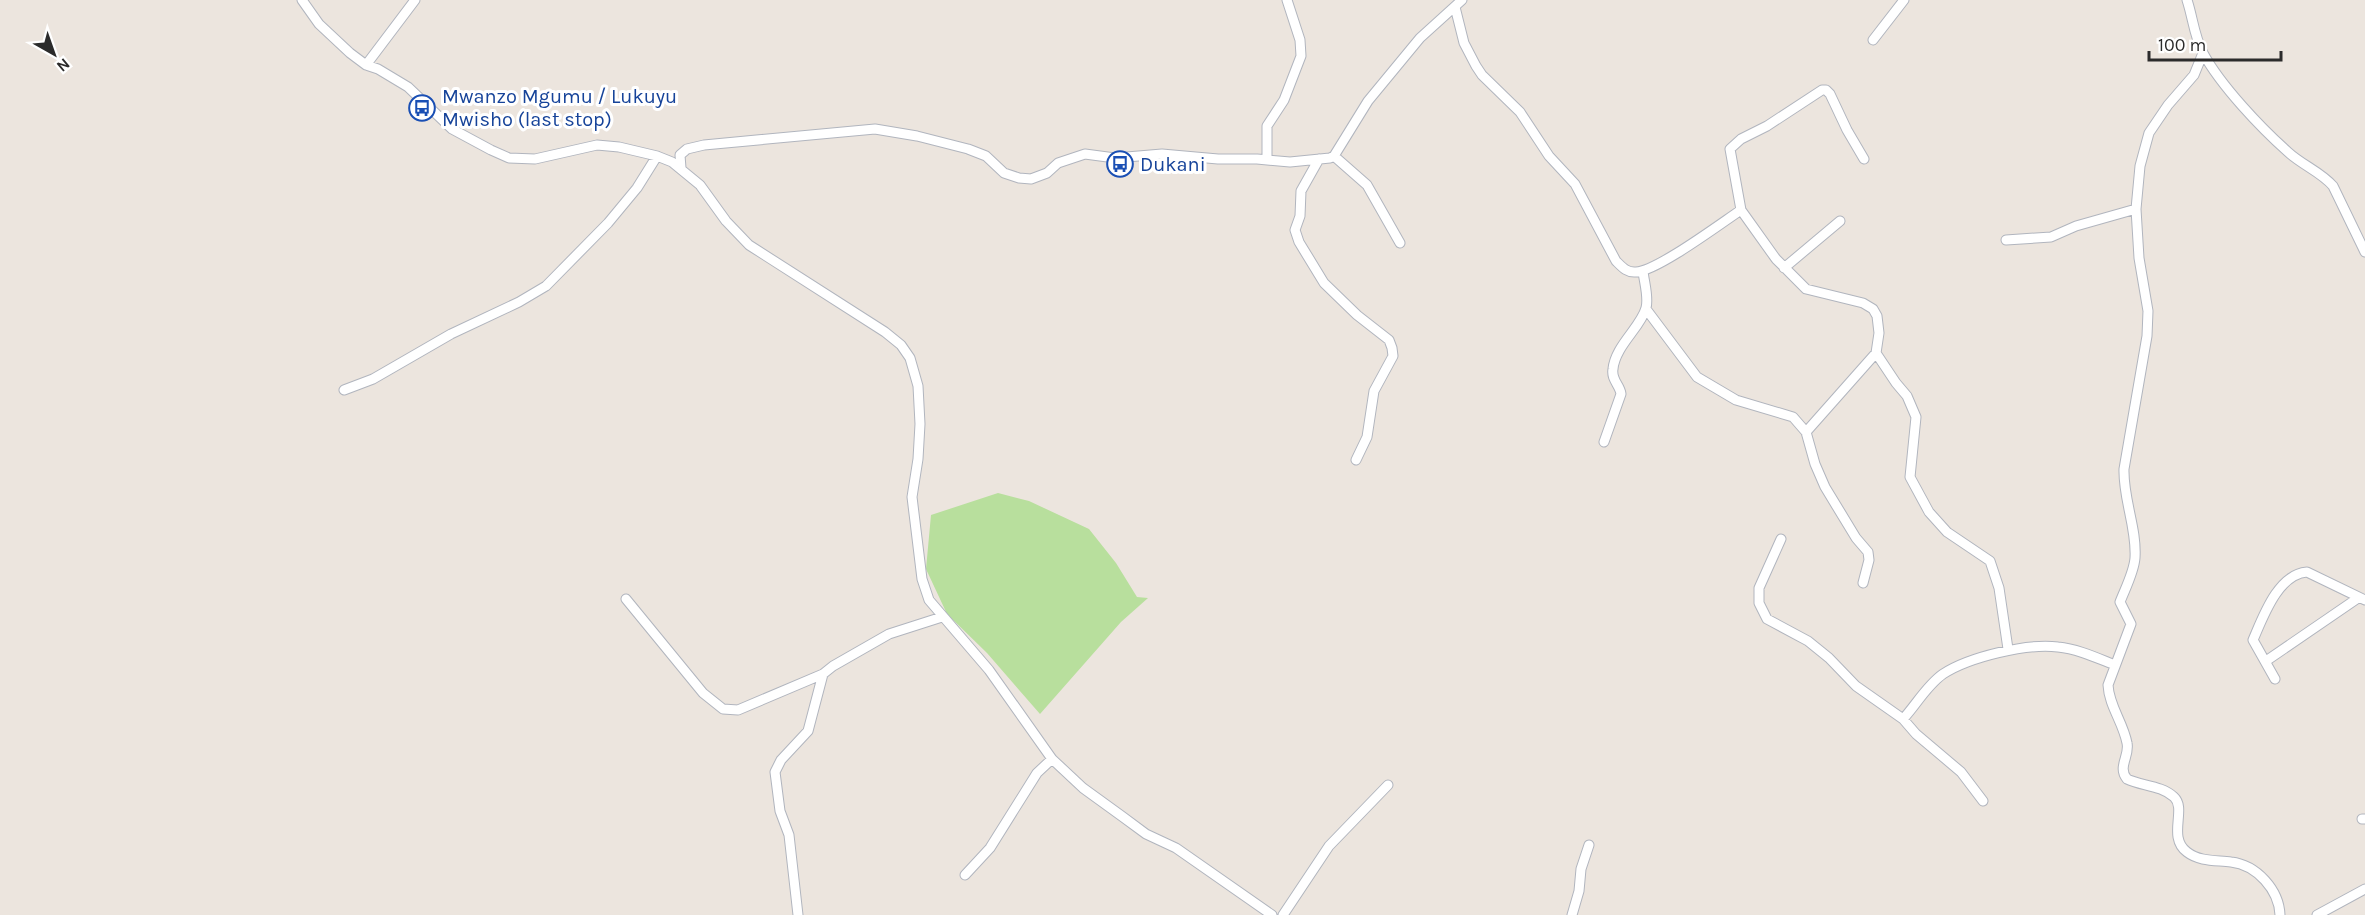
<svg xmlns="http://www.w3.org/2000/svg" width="2365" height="915" viewBox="0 0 2365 915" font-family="Karla,sans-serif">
  <rect width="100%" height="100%" fill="#ece5de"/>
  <path fill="#b8df9d" d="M 998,493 L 1029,501 L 1089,529 L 1116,563 L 1137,597 L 1148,598 L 1121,622 L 1040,714 L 987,653 L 947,614 L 926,569 L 931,515 Z"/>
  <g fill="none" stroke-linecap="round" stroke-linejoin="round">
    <g stroke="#b1b5be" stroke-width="11">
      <path id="street" d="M 302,0 L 319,24 L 350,53 L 366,65 L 378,69 L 408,87 L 452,129 L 491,150 L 509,158 L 535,159 L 597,145 L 619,147 L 657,156 L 672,162 L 700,185 L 726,221 L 749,245 L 885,332 L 901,345 L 910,358 L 918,386 L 920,424 L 918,459 L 912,497 L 922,579 L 929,600 L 989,670 L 1052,759 L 1083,788 L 1123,817 L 1146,834 L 1176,848 L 1272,915
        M 2187,0 C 2193,18 2194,36 2203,53 C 2221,86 2261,128 2288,152 C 2302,165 2321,172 2333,186 L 2365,252
        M 1455,7 L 1464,43 L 1476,66 L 1482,75 L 1520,112 L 1549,156 L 1575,184 L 1616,261 C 1622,267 1627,273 1636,272 C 1657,271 1720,224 1741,210
        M 1873,40 L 1904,0
        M 2203,53 L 2194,75 L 2168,105 L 2149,133 L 2140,166 L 2136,209 L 2139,258 L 2148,311 L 2147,336 L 2124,469 C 2123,499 2137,528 2135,558 C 2134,572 2125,589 2120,602 L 2131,624 L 2108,685 C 2109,706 2123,722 2127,743 C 2130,756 2117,767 2127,779 C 2141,786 2161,785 2174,797 C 2187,809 2167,837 2187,852 C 2200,862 2217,860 2231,862 C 2257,865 2279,890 2280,915
        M 366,65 L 415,0
        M 1334,156 L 1367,185 L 1400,243
        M 1319,159 L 1301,191 L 1300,216 L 1295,230 L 1299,242 L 1324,283 L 1357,315 L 1389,340 L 1392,348 L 1393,356 L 1374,391 L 1367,437 L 1356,460
        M 1267,160 L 1267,126 L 1284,100 L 1301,56 L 1300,40 L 1287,0
        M 681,168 L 680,155 L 687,149 L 704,145 L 875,129 L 917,136 L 968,149 L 986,156 L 1004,173 L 1019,178 L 1031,179 L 1047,173 L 1058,163 L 1085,154 L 1115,158 L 1162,154 L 1218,159 L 1257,159 L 1290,162 L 1330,158 L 1334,156 L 1368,101 L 1420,38 L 1462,0
        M 2006,240 L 2051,237 L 2076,226 L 2136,209
        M 1784,268 L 1840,221
        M 1646,309 L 1697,377 L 1736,400 L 1793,417 L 1806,432
        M 1876,353 L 1896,383 L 1907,396 L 1916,417 L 1910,477 L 1929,512 L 1947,532 L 1990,561 L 1999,588 L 2008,649
        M 344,390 L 373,379 L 451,334 L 519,302 L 546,286 L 608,223 L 637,188 L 657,156
        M 1604,442 L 1621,394 C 1620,385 1611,380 1613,369 C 1615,346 1641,327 1646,308 C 1649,297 1644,282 1643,271
        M 1781,539 L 1759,588 L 1759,603 L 1767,619 L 1808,641 L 1829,658 L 1856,686 L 1903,719 C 1916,705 1927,685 1943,674 C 1969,657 2027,643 2058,647 C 2078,649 2097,658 2115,665
        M 1863,583 L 1869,560 L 1868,552 L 1856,538 L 1825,487 L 1815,464 L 1806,432 L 1876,353 L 1879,333 L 1877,316 L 1873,309 L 1863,303 L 1806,289 L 1776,259 L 1741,210 L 1730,149 L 1741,139 L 1767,126 L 1822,90 L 1826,90 L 1830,94 L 1847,130 L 1864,159
        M 626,599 L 703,693 L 723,709 L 738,710 L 823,674
        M 2266,661 L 2358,598
        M 2275,679 L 2253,640 C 2263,617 2278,574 2307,572 L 2365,600
        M 1903,719 L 1916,734 L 1961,772 L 1983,801
        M 2362,819 L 2365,819
        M 965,875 L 990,848 L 1037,773 L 1052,759
        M 798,915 L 789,835 L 780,811 L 775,772 L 781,760 L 808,731 L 823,674 L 833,666 L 889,634 L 942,617
        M 1283,915 L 1329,846 L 1388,785
        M 1572,915 L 1579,891 L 1581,869 L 1589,845
        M 2317,915 L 2365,889"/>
    </g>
    <use href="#street" stroke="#fff" stroke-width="9"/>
  </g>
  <defs>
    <g id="bus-ring" transform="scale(1.35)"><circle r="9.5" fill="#fff" stroke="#1a4fb4" stroke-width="1.5"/><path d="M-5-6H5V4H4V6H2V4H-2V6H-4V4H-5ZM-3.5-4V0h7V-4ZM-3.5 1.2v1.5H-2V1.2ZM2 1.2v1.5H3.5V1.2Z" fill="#1a4fb4"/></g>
  </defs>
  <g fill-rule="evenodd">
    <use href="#bus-ring" x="422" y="108"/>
    <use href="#bus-ring" x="1120" y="164"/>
  </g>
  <g text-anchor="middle" stroke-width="6" stroke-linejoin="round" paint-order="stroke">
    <g font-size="20" fill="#164399" stroke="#fff" text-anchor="start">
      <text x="442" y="103">Mwanzo Mgumu / Lukuyu<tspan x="442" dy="23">Mwisho (last stop)</tspan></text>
      <text x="1140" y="171">Dukani</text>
    </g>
  </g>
  <g transform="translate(54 54) rotate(140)" stroke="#ffffff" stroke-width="4.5" paint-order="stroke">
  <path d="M0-4.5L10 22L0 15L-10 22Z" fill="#2b2b2b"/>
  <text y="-9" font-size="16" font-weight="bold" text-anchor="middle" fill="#2b2b2b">N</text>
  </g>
  <path d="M2149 51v9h132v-9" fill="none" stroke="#2b2b2b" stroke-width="3"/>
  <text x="2158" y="51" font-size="18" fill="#2b2b2b" stroke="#ffffff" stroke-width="4.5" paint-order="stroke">100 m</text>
</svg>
